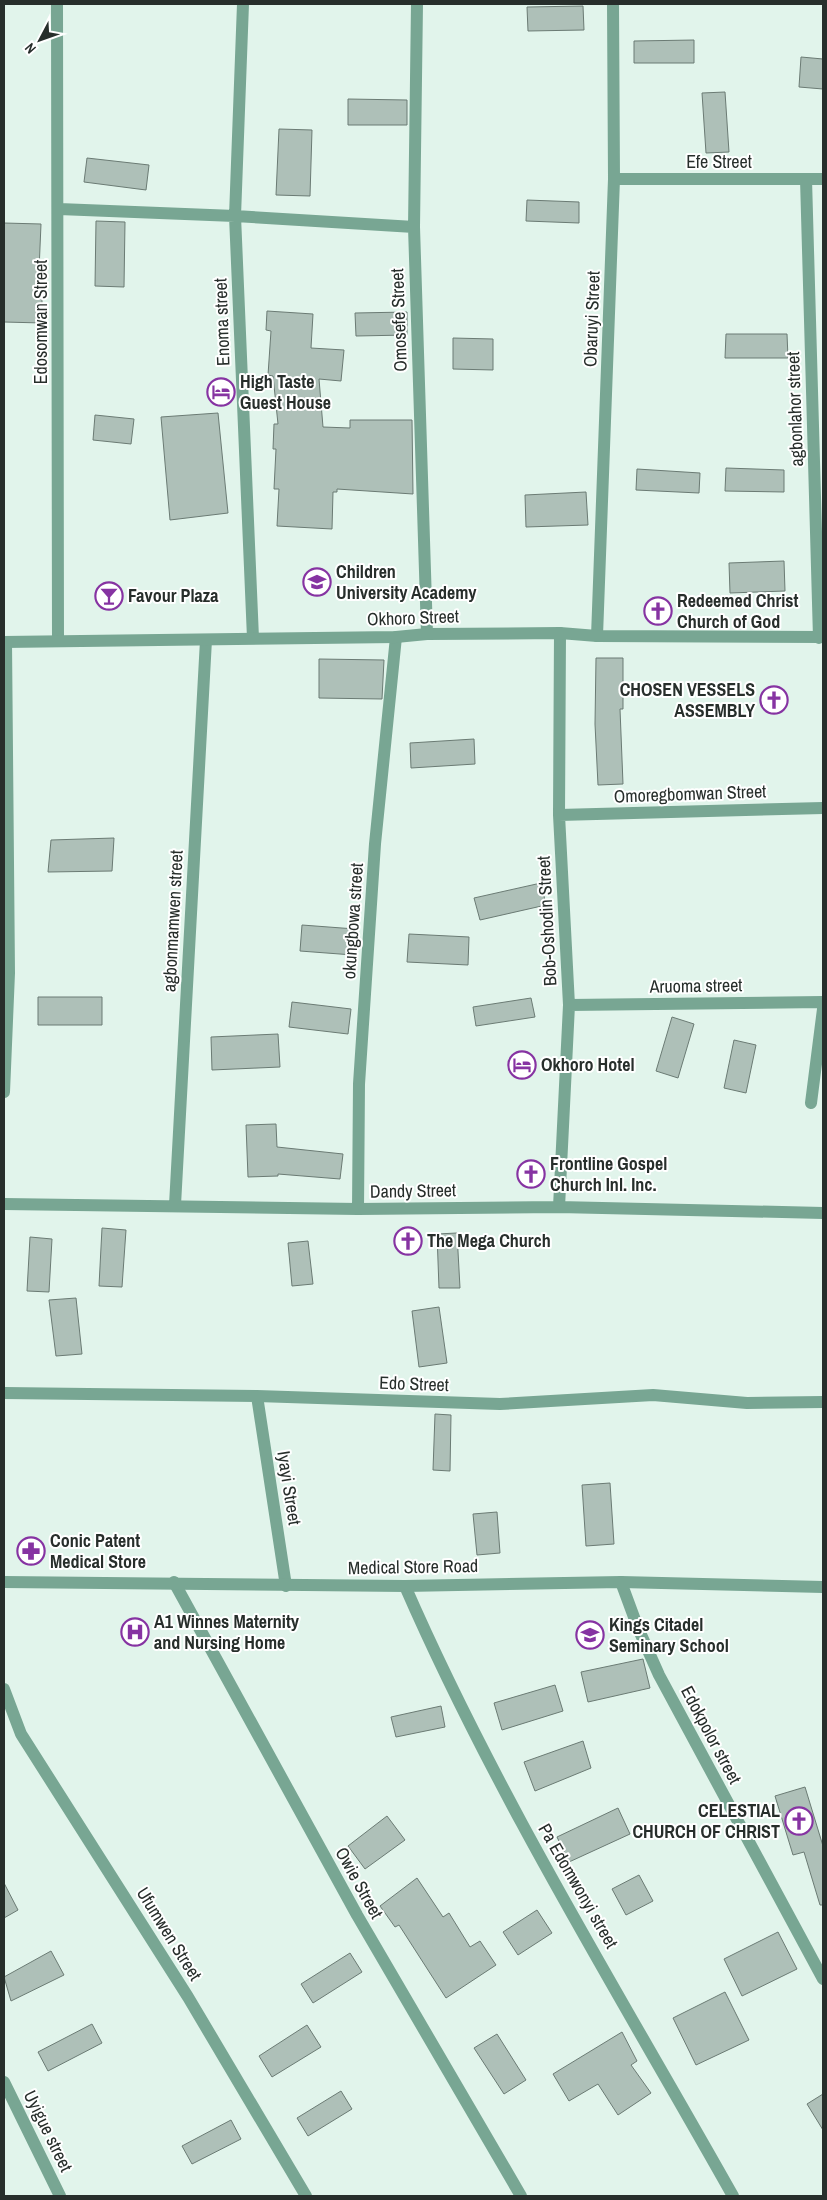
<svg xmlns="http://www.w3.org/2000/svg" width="827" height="2200" viewBox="0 0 827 2200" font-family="'Archivo Narrow',sans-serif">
  <rect width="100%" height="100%" fill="#e1f4eb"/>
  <path fill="#aec0b8" stroke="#6b7b74" d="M 583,6 L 584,30 L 528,31 L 527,7 Z
    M 694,40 L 694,63 L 634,63 L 634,41 Z
    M 801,57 L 823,59 L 823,89 L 799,87 Z
    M 725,92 L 729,152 L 706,153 L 702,93 Z
    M 348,99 L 407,100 L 407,125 L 348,125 Z
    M 279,129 L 312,130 L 310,196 L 276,195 Z
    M 87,158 L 149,165 L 146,190 L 84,182 Z
    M 527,200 L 579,202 L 579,223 L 526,221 Z
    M 96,221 L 125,222 L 124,287 L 95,286 Z
    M 4,223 L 41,224 L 38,294 L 42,294 L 42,323 L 4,322 Z
    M 267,311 L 313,314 L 311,348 L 344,350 L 341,381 L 319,379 L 323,427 L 350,428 L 350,420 L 412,420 L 413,494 L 337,489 L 337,492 L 333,492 L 332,529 L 277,526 L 279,489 L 274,489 L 276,449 L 273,449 L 274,424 L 278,424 L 273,376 L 268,375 L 271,331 L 266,330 Z
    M 407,312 L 407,335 L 356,336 L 355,313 Z
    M 726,334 L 787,334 L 788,358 L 725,358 Z
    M 453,338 L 493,339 L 493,370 L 453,369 Z
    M 218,413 L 228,513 L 170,520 L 161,417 Z
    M 95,415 L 134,419 L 131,444 L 93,440 Z
    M 726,468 L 784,470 L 784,492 L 725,491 Z
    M 637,469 L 700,473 L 699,493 L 636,490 Z
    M 586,492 L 588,525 L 526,527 L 525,495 Z
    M 784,561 L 785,591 L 730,593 L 729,563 Z
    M 596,658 L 623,658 L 623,709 L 620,709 L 623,784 L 598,785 L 595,724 Z
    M 319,659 L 384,660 L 382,699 L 319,698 Z
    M 474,739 L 475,764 L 411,768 L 410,743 Z
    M 114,838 L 112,871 L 48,872 L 51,840 Z
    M 541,883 L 546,905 L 480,920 L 474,898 Z
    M 302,925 L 355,929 L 353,955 L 300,951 Z
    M 409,934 L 469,937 L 468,965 L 407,962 Z
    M 38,997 L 102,997 L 102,1025 L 38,1025 Z
    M 531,998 L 535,1017 L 476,1026 L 473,1007 Z
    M 292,1002 L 351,1009 L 348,1034 L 289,1027 Z
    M 672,1017 L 694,1024 L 678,1078 L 656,1071 Z
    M 278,1034 L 280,1067 L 212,1070 L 211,1037 Z
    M 734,1040 L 756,1045 L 746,1093 L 724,1088 Z
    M 276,1124 L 277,1147 L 343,1154 L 340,1179 L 278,1174 L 278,1176 L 248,1177 L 246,1125 Z
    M 102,1228 L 126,1230 L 122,1287 L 99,1286 Z
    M 457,1233 L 460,1288 L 439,1288 L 437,1234 Z
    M 30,1237 L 52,1239 L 49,1292 L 27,1291 Z
    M 308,1241 L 313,1284 L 292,1286 L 288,1243 Z
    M 76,1298 L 82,1354 L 56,1356 L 49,1300 Z
    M 439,1307 L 447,1363 L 419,1367 L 412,1311 Z
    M 435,1414 L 451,1415 L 450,1471 L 433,1470 Z
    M 610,1483 L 614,1544 L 586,1546 L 582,1485 Z
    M 497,1512 L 500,1553 L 477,1555 L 473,1514 Z
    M 643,1659 L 650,1688 L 588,1702 L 581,1672 Z
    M 555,1685 L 563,1711 L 502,1730 L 494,1703 Z
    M 441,1706 L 445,1727 L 396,1737 L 391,1717 Z
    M 583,1741 L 591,1768 L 535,1791 L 524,1762 Z
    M 805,1787 L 823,1846 L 823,1905 L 820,1905 L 804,1852 L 793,1855 L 775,1796 Z
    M 618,1808 L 630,1834 L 569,1862 L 557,1837 Z
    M 387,1816 L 405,1840 L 365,1869 L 348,1846 Z
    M 639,1875 L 653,1901 L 626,1915 L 612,1889 Z
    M 417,1878 L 443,1917 L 449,1913 L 470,1947 L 480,1941 L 496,1965 L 446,1998 L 399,1925 L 395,1927 L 380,1906 Z
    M 4,1883 L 18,1910 L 4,1918 Z
    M 537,1910 L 552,1933 L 518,1955 L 503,1932 Z
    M 778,1932 L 797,1969 L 742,1996 L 724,1959 Z
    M 51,1951 L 64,1975 L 11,2001 L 4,1977 Z
    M 350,1953 L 362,1972 L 313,2003 L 301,1984 Z
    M 725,1992 L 749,2040 L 696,2065 L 673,2018 Z
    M 92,2024 L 102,2043 L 48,2071 L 38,2052 Z
    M 307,2025 L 321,2047 L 272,2077 L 259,2056 Z
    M 622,2032 L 637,2061 L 631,2065 L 651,2093 L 618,2115 L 598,2084 L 569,2101 L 553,2074 Z
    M 497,2034 L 526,2080 L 504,2094 L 474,2048 Z
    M 341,2091 L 352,2109 L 308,2136 L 297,2118 Z
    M 823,2094 L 823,2130 L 807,2104 Z
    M 231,2120 L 241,2139 L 192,2164 L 182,2146 Z"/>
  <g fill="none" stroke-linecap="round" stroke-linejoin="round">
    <path stroke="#78a693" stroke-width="12" d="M 57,4 L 58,640
      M 243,4 L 235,216 L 253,638
      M 417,4 L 414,227 L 427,634
      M 614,179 L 823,179
      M 806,179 L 819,638
      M 59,209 L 235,216 L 414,227
      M 597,636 L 614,179 L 613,4
      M 559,815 L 823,808
      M 569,1005 L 823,1002
      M 4,1092 L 9,973 L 6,642
      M 811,1103 L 823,1009
      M 4,1204 L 358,1209 L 559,1207 L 823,1213
      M 175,1205 L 206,640
      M 559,1207 L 569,1005 L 559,815 L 560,633
      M 358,1209 L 359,1084 L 375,844 L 396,637
      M 4,1393 L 257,1396 L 500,1404 L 653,1395 L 747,1403 L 823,1402
      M 257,1396 L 286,1586
      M 174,1582 L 357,1915 L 521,2196
      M 621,1582 L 638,1628 L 659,1675 L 823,1979
      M 405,1586 C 497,1797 620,1995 733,2196
      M 4,1689 L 21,1734 L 188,1997 L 306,2196
      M 4,2082 L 60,2196"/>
    <path stroke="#78a693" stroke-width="12" d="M 4,642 L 396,637 L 427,634 L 560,633 L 597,636 L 823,637
      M 4,1582 L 405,1586 L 621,1582 L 823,1587"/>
  </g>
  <defs>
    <g id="hotel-ring" transform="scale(1.4375)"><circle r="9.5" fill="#fff" stroke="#8633a2" stroke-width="1.5"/><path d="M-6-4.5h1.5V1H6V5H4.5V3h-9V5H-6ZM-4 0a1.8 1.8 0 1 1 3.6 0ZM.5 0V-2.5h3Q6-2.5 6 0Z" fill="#8633a2"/></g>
    <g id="school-ring" transform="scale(1.4375)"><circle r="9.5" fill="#fff" stroke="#8633a2" stroke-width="1.5"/><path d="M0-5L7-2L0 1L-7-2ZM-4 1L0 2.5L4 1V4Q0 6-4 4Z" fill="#8633a2"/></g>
    <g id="bar-ring" transform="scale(1.4375)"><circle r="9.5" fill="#fff" stroke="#8633a2" stroke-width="1.5"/><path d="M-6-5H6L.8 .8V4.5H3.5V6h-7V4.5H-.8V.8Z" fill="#8633a2"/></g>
    <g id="church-ring" transform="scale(1.4375)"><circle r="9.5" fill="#fff" stroke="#8633a2" stroke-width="1.5"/><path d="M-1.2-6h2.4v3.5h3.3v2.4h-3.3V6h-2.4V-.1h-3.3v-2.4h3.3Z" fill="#8633a2"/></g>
    <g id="pharmacy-ring" transform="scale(1.4375)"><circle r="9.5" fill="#fff" stroke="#8633a2" stroke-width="1.5"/><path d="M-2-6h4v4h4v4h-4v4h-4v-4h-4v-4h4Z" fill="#8633a2"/></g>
    <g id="hospital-ring" transform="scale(1.4375)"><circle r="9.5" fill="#fff" stroke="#8633a2" stroke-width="1.5"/><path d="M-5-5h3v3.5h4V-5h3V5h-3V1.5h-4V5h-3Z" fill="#8633a2"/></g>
  </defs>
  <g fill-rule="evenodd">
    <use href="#hotel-ring" x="221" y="392"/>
    <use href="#school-ring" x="317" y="582"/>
    <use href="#bar-ring" x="109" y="596"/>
    <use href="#church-ring" x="658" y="611"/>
    <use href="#church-ring" x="774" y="700"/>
    <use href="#hotel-ring" x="522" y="1065"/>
    <use href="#church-ring" x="531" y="1174"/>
    <use href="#church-ring" x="408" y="1241"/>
    <use href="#pharmacy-ring" x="31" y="1551"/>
    <use href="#hospital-ring" x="135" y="1632"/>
    <use href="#school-ring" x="590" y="1635"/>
    <use href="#church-ring" x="799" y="1821"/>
  </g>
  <g text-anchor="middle" stroke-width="4" stroke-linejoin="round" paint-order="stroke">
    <g font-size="18" fill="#272e2b" stroke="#fff">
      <text x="719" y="168">Efe Street</text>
      <text transform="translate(592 319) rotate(-88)" y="6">Obaruyi Street</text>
      <text transform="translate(399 320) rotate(-92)" y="6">Omosefe Street</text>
      <text transform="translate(41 322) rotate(-90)" y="6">Edosomwan Street</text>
      <text transform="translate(222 322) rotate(-92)" y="6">Enoma street</text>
      <text transform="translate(795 409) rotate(-92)" y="6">agbonlahor street</text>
      <text transform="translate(413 618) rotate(-2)" y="6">Okhoro Street</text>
      <text transform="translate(690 794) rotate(-2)" y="6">Omoregbomwan Street</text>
      <text transform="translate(173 921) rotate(-87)" y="6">agbonmamwen street</text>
      <text transform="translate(353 921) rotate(-86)" y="6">okungbowa street</text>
      <text transform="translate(547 921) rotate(-93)" y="6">Bob-Oshodin Street</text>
      <text transform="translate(696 986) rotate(-1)" y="6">Aruoma street</text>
      <text transform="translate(413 1191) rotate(-1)" y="6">Dandy Street</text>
      <text transform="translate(414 1384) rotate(2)" y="6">Edo Street</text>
      <text transform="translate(289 1488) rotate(81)" y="6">Iyayi Street</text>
      <text transform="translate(413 1567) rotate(-1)" y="6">Medical Store Road</text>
      <text transform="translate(711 1735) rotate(62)" y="6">Edokpolor street</text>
      <text transform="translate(359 1883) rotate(61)" y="6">Owie Street</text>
      <text transform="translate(578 1886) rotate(60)" y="6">Pa Edomwonyi street</text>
      <text transform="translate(169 1934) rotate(58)" y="6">Ufumwen Street</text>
      <text transform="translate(48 2131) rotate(64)" y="6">Uyigue street</text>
    </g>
    <g font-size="18" font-weight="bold" fill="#272e2b" stroke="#fff" text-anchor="start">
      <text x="240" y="388">High Taste<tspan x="240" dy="21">Guest House</tspan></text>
      <text x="336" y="578">Children<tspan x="336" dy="21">University Academy</tspan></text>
      <text x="128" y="602">Favour Plaza</text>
      <text x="677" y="607">Redeemed Christ<tspan x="677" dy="21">Church of God</tspan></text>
      <text x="755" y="696" text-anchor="end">CHOSEN VESSELS<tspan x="755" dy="21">ASSEMBLY</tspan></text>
      <text x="541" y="1071">Okhoro Hotel</text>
      <text x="550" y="1170">Frontline Gospel<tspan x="550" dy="21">Church Inl. Inc.</tspan></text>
      <text x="427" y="1247">The Mega Church</text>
      <text x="50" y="1547">Conic Patent<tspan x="50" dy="21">Medical Store</tspan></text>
      <text x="154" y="1628">A1 Winnes Maternity<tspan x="154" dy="21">and Nursing Home</tspan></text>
      <text x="609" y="1631">Kings Citadel<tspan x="609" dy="21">Seminary School</tspan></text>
      <text x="780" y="1817" text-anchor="end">CELESTIAL<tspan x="780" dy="21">CHURCH OF CHRIST</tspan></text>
    </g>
  </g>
  <rect width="827" height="2200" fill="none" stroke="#272e2b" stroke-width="10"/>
  <g transform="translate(40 40) rotate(229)" stroke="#ffffff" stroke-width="4" paint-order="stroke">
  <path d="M0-4L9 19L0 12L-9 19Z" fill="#272e2b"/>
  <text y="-8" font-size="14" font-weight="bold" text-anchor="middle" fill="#272e2b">N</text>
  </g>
</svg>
